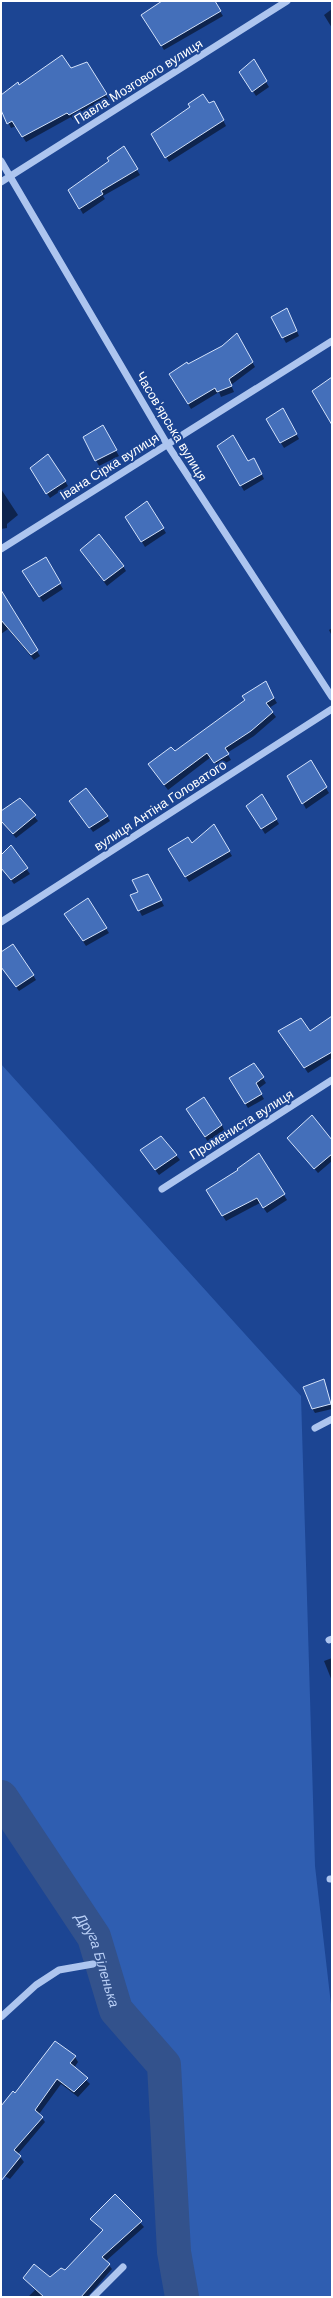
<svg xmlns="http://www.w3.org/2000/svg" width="333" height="2298" viewBox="0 0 333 2298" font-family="'DM Sans',sans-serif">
  <rect width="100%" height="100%" fill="#1c4593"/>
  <path fill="#2f5eb1" d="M 1,1064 L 301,1396 L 315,1866 L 332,2013 L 332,2297 L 182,2297 L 174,2252 L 164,2066 L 116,2010 L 94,1937 L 1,1797 Z"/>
  <path fill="#0007" d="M 164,1 L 214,1 L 223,16 L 164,50 L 146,21 Z
    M 332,9 L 332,28 L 324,15 Z
    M 253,61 L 269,87 L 256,96 L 244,77 Z
    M 87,63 L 109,100 L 73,120 L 71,117 L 26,142 L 16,126 L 11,128 L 1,108 L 1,97 L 19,87 Z
    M 209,105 L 217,108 L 226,126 L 169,162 L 152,134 Z
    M 123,147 L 140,175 L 103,196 L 105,199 L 83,214 L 69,190 L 111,162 Z
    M 287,309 L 299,336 L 286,343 L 273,318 Z
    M 237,335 L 255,367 L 231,385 L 234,392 L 221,397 L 219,392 L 191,409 L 170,374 L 222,347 Z
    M 286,414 L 299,439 L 284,448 L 267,420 Z
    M 102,426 L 119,456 L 99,466 L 84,437 Z
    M 218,446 L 247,462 L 257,464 L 264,479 L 244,491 Z
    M 34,474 L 65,481 L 68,486 L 50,498 Z
    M 1,489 L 18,515 L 7,524 L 7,528 L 1,529 Z
    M 127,517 L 163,528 L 166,533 L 145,547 Z
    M 84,555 L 123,566 L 126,571 L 107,586 Z
    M 45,559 L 63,589 L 43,602 L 29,581 Z
    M 3,596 L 40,656 L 34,660 L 8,629 L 1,634 L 1,598 Z
    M 332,628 L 332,636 L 329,630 Z
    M 265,683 L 277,703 L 269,708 L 276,717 L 254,736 L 227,753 L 231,760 L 218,767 L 211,757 L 168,790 L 152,769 L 246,700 Z
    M 310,762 L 329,793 L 306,809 L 289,776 Z
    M 262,795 L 279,824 L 265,834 L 248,806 Z
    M 20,800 L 38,821 L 16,838 L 1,821 L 1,812 Z
    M 74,806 L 107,816 L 110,821 L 93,832 Z
    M 214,825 L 232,856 L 189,882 L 169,849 L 192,845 Z
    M 11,847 L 30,874 L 14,884 L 1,868 L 1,856 Z
    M 148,875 L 164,906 L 142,916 L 139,910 L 139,892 Z
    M 88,900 L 109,933 L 86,946 L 68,919 Z
    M 1,953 L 33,975 L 36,980 L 19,991 L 1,966 Z
    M 332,1018 L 332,1058 L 308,1073 L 283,1036 L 309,1033 Z
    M 254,1064 L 266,1083 L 258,1089 L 264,1099 L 248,1108 L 230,1079 Z
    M 190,1114 L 222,1125 L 224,1130 L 208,1142 Z
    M 161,1137 L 180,1160 L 159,1175 L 144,1155 Z
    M 288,1138 L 332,1141 L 332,1161 L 318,1173 Z
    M 259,1155 L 287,1200 L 267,1213 L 260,1203 L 226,1221 L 210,1196 Z
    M 323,1380 L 332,1409 L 315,1413 L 312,1408 Z
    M 332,1658 L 332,1681 L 324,1661 Z
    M 75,2057 L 78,2062 L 74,2068 L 90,2084 L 78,2097 L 61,2084 L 39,2114 L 45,2122 L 18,2154 L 24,2162 L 10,2179 L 1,2174 L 1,2108 L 15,2094 Z
    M 115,2195 L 144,2227 L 106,2261 L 112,2269 L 92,2292 L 87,2297 L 28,2297 L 35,2290 L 25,2278 L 50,2279 L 65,2272 L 103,2231 L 92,2219 Z"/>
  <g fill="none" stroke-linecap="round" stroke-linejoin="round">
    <path stroke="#33528c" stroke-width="34" id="s1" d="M 1,1797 L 94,1937 L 116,2010 L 164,2065 L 174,2252 L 182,2297"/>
  </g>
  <path fill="#446fba" stroke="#d3e2fb" d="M 162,1 L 215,1 L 221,11 L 161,46 L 141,15 Z
    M 62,55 L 71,68 L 87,62 L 107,94 L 69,115 L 67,113 L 22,137 L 12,121 L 7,124 L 1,110 L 1,95 L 18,82 L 19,85 Z
    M 254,59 L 267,81 L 252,92 L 239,72 Z
    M 203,94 L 209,103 L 214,101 L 224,120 L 165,158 L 151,134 L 190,107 L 188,104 Z
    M 124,146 L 138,169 L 101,191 L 103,194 L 79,209 L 68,190 L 109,161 L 107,158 Z
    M 287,308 L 297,331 L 282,338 L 271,317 Z
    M 237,333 L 253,362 L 229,379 L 232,386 L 217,392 L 215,388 L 188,404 L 169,374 L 187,362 L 188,364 L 222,346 Z
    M 332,377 L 332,425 L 312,391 Z
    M 283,408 L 297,434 L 280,443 L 266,419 Z
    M 103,425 L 117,450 L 95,461 L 83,437 Z
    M 233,435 L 248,461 L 254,458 L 262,474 L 240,486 L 217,446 Z
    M 48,454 L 66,481 L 46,494 L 30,468 Z
    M 147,501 L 164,528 L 141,542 L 125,517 Z
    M 99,534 L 124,566 L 104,581 L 80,550 Z
    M 46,557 L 61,583 L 39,597 L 22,571 Z
    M 1,590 L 38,650 L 31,655 L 1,620 Z
    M 266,681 L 274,698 L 266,703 L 273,712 L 251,731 L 225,748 L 229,754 L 214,763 L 207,753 L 164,785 L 148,764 L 171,747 L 175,751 L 245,700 L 242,696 Z
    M 311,760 L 327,787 L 302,804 L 287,776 Z
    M 86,788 L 108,816 L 89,828 L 69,801 Z
    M 262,794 L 277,819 L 261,829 L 246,806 Z
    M 20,798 L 36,815 L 13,834 L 1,821 L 1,811 Z
    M 214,824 L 230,851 L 185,877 L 168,849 L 188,837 L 192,843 Z
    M 11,845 L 28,868 L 11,880 L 1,868 L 1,855 Z
    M 148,874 L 162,900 L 138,911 L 130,895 L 138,892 L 132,880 Z
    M 88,898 L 107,928 L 83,941 L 64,914 Z
    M 13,944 L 34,975 L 16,987 L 1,967 L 1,952 Z
    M 332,1016 L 332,1052 L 304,1068 L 278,1031 L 301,1018 L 310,1031 Z
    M 254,1063 L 264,1077 L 256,1083 L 262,1094 L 245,1104 L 229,1078 Z
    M 204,1097 L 222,1125 L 205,1137 L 186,1109 Z
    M 312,1115 L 332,1140 L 332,1154 L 314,1169 L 287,1138 Z
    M 161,1136 L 177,1155 L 155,1170 L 140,1150 Z
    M 259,1153 L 285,1194 L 263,1208 L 257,1198 L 222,1216 L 206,1190 L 238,1170 L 237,1169 Z
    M 324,1379 L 331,1404 L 312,1409 L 303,1387 Z
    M 55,2041 L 76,2056 L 70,2063 L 88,2078 L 74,2092 L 57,2079 L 35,2110 L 43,2117 L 14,2150 L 21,2156 L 1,2181 L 1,2106 L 13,2091 L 15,2093 Z
    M 115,2194 L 142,2221 L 102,2257 L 110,2264 L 81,2297 L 44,2297 L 23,2278 L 34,2264 L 50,2277 L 61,2268 L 65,2270 L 103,2230 L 90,2219 Z"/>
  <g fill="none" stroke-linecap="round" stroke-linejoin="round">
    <path stroke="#adc5ef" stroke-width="7" d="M 1,161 L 167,444 L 332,697
      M 1,182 L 287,1
      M 1,549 L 332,341
      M 1,922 L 332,709
      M 162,1189 L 332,1080
      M 315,1428 L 332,1419
      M 329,1640 L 332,1639
      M 330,1879 L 332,1879
      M 1,2017 L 36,1985 L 59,1970 L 93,1964
      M 93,2297 L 123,2267"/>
  </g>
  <g text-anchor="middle" stroke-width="4" stroke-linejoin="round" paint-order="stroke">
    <g font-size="13" fill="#fff" stroke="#1c4593">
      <text transform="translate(138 81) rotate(-32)" y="5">Павла Мозгового вулиця</text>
      <text transform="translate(172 426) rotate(59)" y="5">Часов'ярська вулиця</text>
      <text transform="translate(109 466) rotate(-32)" y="5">Івана Сірка вулиця</text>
      <text transform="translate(160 805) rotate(-33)" y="5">вулиця Антіна Головатого</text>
      <text transform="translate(241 1124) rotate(-32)" y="5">Промениста вулиця</text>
    </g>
    <g font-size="14" font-style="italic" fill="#b9cff6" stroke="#1c4593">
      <text dy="5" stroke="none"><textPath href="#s1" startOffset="191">Друга Біленька</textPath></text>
    </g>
  </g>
  <rect width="333" height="2298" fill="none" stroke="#ffffff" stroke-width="4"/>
</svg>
